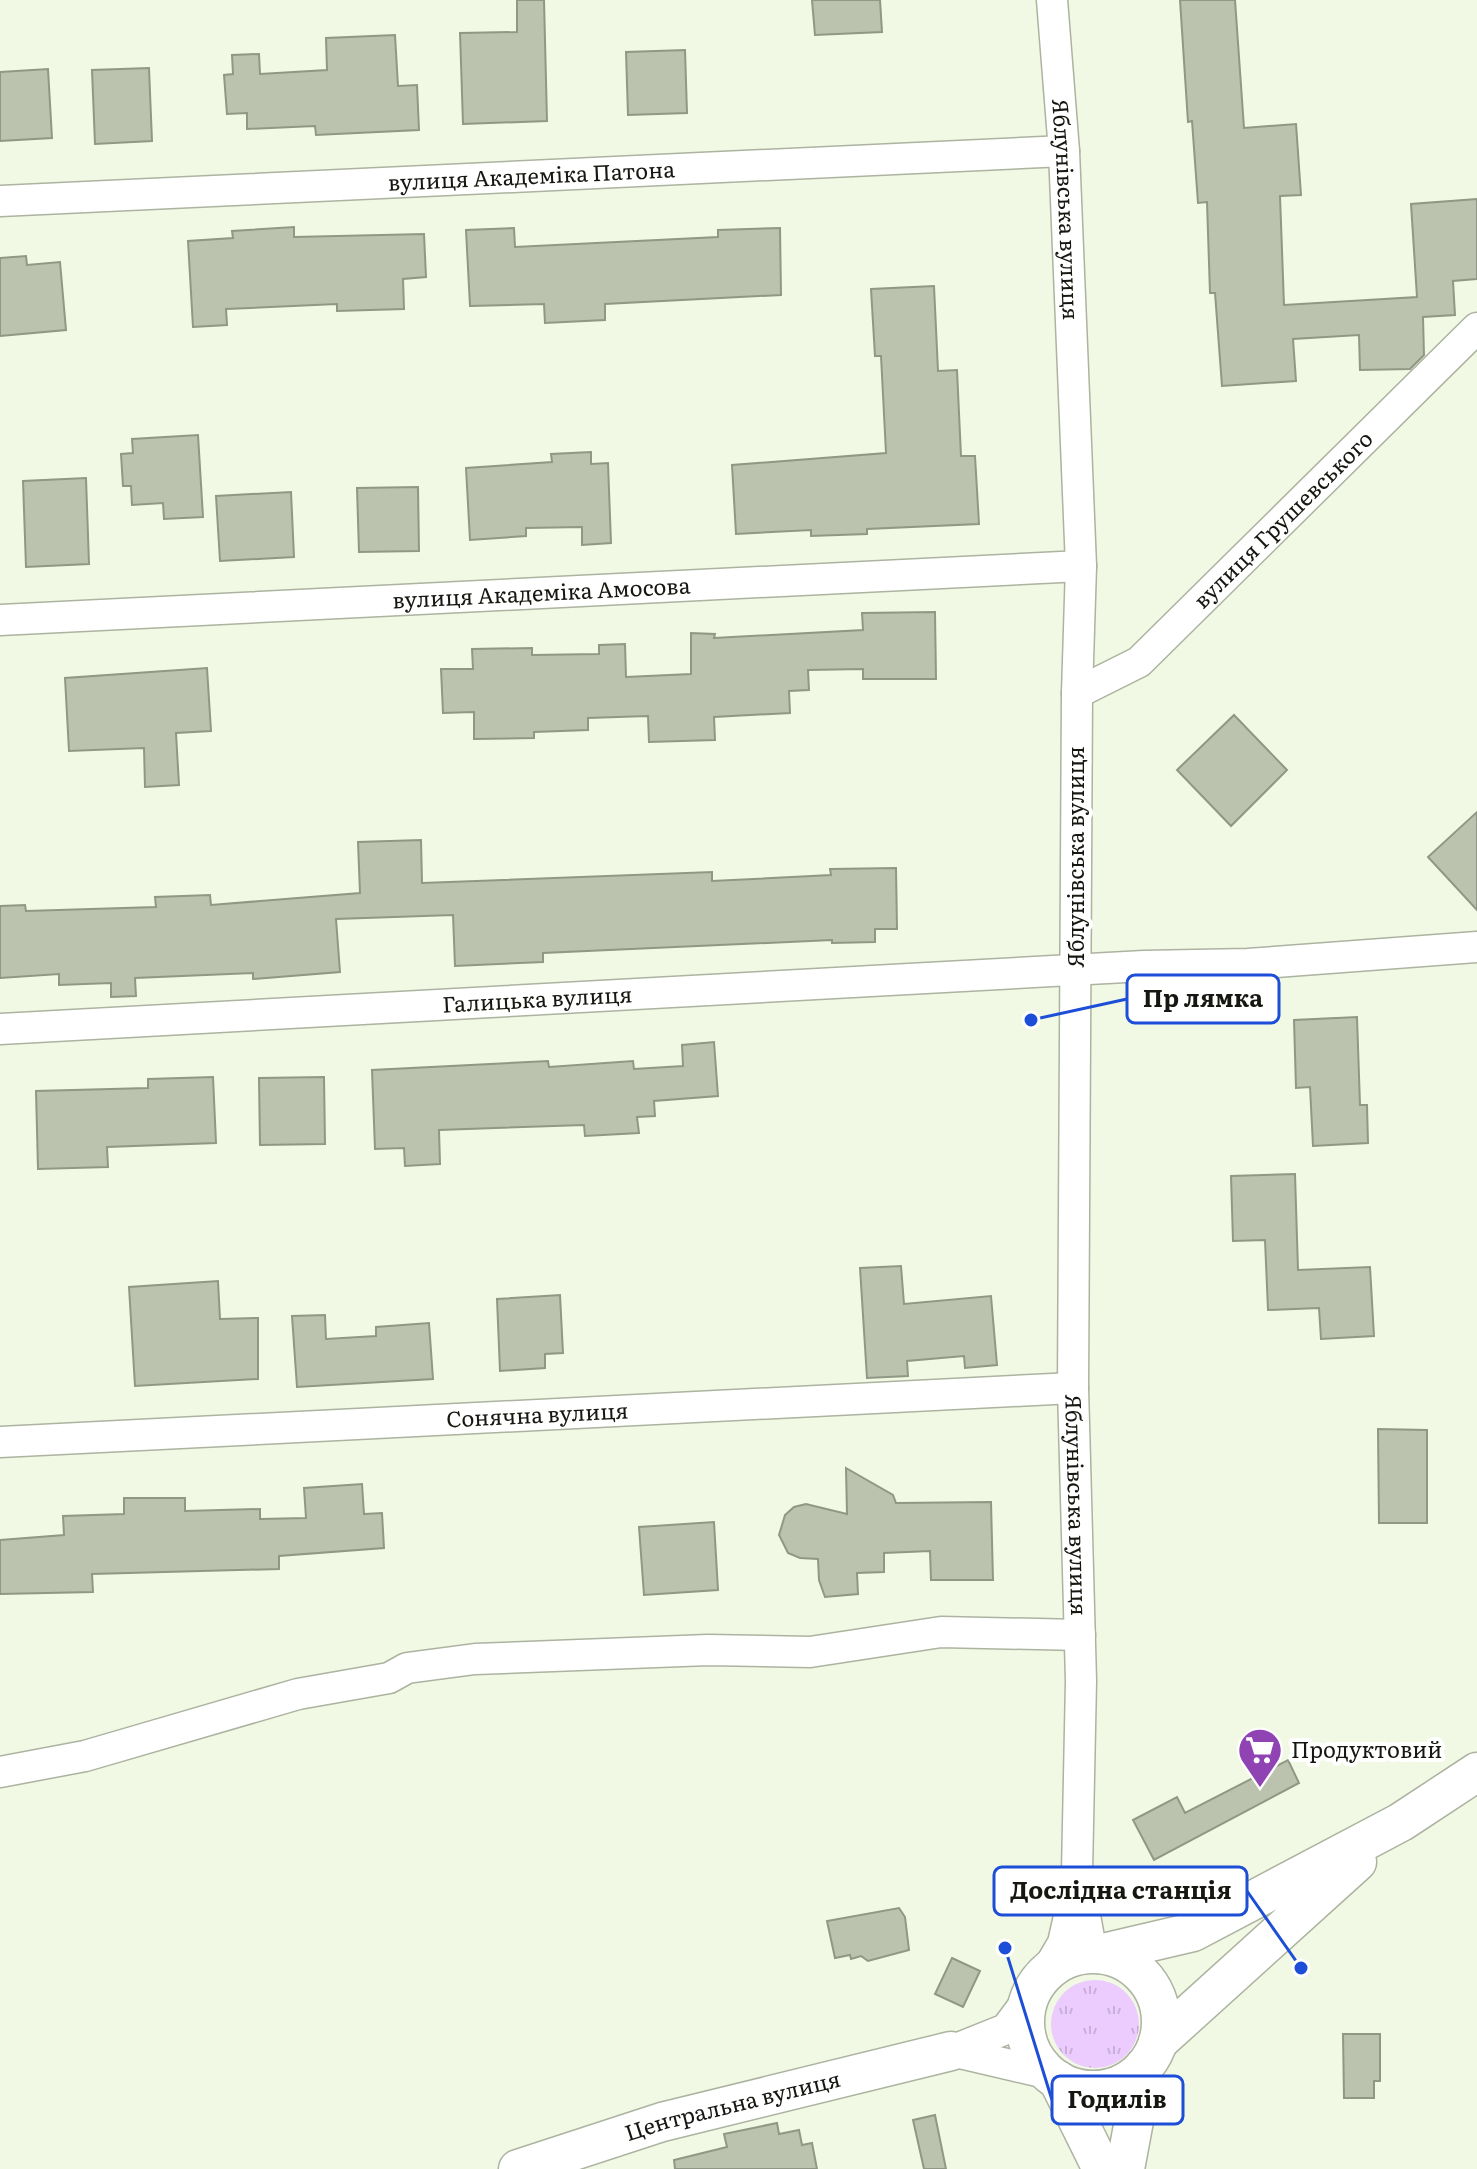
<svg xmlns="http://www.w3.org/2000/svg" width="1477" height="2169" viewBox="0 0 1477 2169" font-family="Literata,serif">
  <defs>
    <pattern id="grass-tufts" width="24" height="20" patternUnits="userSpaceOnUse" patternTransform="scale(2)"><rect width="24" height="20" fill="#eccbfe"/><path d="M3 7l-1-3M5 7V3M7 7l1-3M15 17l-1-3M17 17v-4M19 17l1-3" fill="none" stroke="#caaed9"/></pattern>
  </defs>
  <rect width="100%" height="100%" fill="#f1f9e4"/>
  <path fill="url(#grass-tufts)" d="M1051 2024a44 44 0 1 1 88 0a44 44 0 1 1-88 0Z"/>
  <path fill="#bbc2ae" stroke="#909784" stroke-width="2" d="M 517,0 L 544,0 L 547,121 L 463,124 L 460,33 L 517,32 Z
    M 812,0 L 880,0 L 882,32 L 815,35 Z
    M 1180,0 L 1235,0 L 1244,128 L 1296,124 L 1301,195 L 1280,196 L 1284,305 L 1417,297 L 1411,204 L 1477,199 L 1477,279 L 1453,281 L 1455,315 L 1423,317 L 1424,355 L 1410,369 L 1360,370 L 1359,335 L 1293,339 L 1296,381 L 1222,386 L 1215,293 L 1210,293 L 1207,202 L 1198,203 L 1192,121 L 1188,122 Z
    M 395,35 L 398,86 L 417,85 L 419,130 L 316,135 L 315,126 L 247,129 L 247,113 L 227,114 L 224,75 L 233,74 L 232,55 L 259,54 L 260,74 L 327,70 L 326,38 Z
    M 685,50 L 687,113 L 628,115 L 626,52 Z
    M 149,68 L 152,141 L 95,144 L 92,70 Z
    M 48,69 L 52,138 L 0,141 L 0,72 Z
    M 294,227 L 294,237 L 424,234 L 426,277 L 403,279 L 404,309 L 337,311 L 337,304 L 226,309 L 227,325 L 193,327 L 188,241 L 233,238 L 232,231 Z
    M 514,228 L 515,247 L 718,237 L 718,230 L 780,228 L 781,295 L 605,304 L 605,320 L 545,323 L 544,304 L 470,306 L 466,230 Z
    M 26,256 L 27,265 L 60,262 L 66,330 L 0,336 L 0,258 Z
    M 934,286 L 938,371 L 957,370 L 961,456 L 975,456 L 979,524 L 867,529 L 867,534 L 811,536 L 811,530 L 736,534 L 732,465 L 886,453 L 881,356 L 875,356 L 871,289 Z
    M 198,435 L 203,517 L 164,519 L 163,503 L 132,505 L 131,486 L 123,486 L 121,454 L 133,453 L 132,439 Z
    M 591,452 L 591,464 L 608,463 L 611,543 L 582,545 L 582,527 L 526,528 L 526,536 L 470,540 L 466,468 L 552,462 L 551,454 Z
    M 86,478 L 89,564 L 26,567 L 23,481 Z
    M 418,487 L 419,551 L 359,552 L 357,488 Z
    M 291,492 L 294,557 L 220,561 L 216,496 Z
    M 935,612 L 936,679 L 863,679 L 863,669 L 808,670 L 809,690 L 789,691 L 790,713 L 714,717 L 715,740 L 649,742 L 648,716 L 588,718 L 588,730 L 534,732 L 534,738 L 474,739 L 474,712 L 443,713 L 441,669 L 473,669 L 472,649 L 532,648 L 532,655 L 599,654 L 599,645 L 625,644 L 626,677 L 691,674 L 691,633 L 715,634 L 714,638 L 863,630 L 862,613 Z
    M 207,668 L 211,731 L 176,733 L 179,785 L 145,787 L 144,748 L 69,751 L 65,678 Z
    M 1234,715 L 1287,770 L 1231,826 L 1177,770 Z
    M 1477,812 L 1477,910 L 1428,857 Z
    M 421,840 L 422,883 L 712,872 L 712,881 L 831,875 L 830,869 L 896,868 L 897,929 L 875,929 L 875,942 L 832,943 L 832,940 L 543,953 L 543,962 L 455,966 L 453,915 L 336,919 L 340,972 L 253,979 L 253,973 L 135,978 L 136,996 L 111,997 L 111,983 L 59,985 L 59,974 L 0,978 L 0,906 L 25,905 L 26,911 L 156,907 L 155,897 L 210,895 L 211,905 L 360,893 L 358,842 Z
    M 1357,1017 L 1360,1105 L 1367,1105 L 1368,1143 L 1313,1146 L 1310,1087 L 1296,1088 L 1294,1020 Z
    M 714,1042 L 718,1096 L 654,1101 L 655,1116 L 637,1117 L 639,1133 L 585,1136 L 584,1125 L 439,1130 L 440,1164 L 405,1166 L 404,1148 L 375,1149 L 372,1070 L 548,1061 L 549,1067 L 633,1061 L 634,1069 L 683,1066 L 682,1045 Z
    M 213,1077 L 216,1143 L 107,1147 L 108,1167 L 38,1169 L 36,1091 L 148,1088 L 148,1079 Z
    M 324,1077 L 325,1144 L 260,1145 L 259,1078 Z
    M 1295,1174 L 1298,1270 L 1370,1267 L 1374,1336 L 1321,1339 L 1319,1308 L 1268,1310 L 1265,1240 L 1233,1241 L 1231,1176 Z
    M 901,1266 L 904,1304 L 991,1296 L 997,1365 L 965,1368 L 964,1356 L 907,1361 L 908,1376 L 867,1378 L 860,1268 Z
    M 218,1281 L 220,1319 L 258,1318 L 258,1379 L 135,1386 L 129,1287 Z
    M 560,1295 L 563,1353 L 545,1354 L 545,1368 L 500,1371 L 497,1299 Z
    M 325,1315 L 326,1339 L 376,1336 L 376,1327 L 429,1323 L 433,1379 L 297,1387 L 292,1316 Z
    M 1378,1429 L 1427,1430 L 1427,1523 L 1379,1523 Z
    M 846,1468 L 893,1495 L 896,1503 L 991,1502 L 993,1580 L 931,1580 L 930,1551 L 884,1553 L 884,1572 L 857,1573 L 858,1594 L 825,1597 L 819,1580 L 818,1559 L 800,1558 L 788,1553 L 779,1535 L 785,1515 L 794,1507 L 806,1504 L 847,1514 Z
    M 362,1484 L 364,1514 L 382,1513 L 384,1548 L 279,1556 L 279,1569 L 92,1574 L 93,1592 L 0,1594 L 0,1540 L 64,1535 L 63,1516 L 124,1514 L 124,1498 L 185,1498 L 185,1511 L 260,1509 L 260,1519 L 306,1518 L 304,1488 Z
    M 714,1522 L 718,1590 L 644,1595 L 639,1527 Z
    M 1288,1760 L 1299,1783 L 1154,1860 L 1133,1820 L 1177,1797 L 1185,1813 Z
    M 899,1908 L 905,1917 L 909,1950 L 868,1961 L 861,1956 L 851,1959 L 850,1955 L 835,1958 L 827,1921 Z
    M 952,1958 L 980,1971 L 963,2007 L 935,1994 Z
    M 1343,2034 L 1380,2034 L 1380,2081 L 1374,2081 L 1374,2098 L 1344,2098 Z
    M 935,2115 L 946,2169 L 924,2169 L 913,2120 Z
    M 777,2123 L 779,2134 L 799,2130 L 802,2145 L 812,2143 L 817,2169 L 675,2169 L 674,2160 L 727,2147 L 724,2134 Z"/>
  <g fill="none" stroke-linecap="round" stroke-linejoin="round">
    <g stroke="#acb3a0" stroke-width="33">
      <g id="minor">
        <path id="s1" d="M 1052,0 L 1064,151 L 1081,566 L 1077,693 L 1073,1388 L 1081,1681 L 1077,1872 L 1092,1954"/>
        <path id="s2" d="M 0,201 L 1064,151"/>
        <path id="s3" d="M 0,620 L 1081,566"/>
        <path id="s4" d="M 1077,693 L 1139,662 L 1477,328"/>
        <path id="s5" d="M 0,1029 L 1144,966 L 1248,964 L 1477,947"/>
        <path id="s6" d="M 0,1442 L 1073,1388"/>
        <path d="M 0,1772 L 85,1756 L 298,1694 L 389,1678 L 407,1668 L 475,1659 L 708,1650 L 810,1652 L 941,1632 L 1080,1635"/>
        <path d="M 1046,1972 L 1063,1943 L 1075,1890"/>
        <path d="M 951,2051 L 1050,2074"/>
        <path d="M 951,2051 L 1006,2029 L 1030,1997"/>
      </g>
    </g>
    <g stroke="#acb3a0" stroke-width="41">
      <g id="major">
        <path d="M 1099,1954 L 1193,1932 L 1401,1822 L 1477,1772"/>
        <circle cx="1093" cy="2022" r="68"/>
        <path d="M 1158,2042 L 1357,1862"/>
        <path d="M 1058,2080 L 1102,2169"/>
        <path id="s7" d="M 518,2169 L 662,2122 L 951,2051"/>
        <path d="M 1125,2169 L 1144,2067"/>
      </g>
    </g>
    <use href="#minor" stroke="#fff" stroke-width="30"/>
    <use href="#major" stroke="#fff" stroke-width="38"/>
  </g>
  <defs>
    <g id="supermarket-pin" transform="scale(2.3)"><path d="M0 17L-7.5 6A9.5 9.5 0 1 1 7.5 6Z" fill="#9043b3" stroke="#fff"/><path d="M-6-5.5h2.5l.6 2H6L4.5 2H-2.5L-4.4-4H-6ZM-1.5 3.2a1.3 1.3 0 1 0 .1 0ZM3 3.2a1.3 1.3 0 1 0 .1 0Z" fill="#fff"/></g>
  </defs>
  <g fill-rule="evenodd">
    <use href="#supermarket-pin" x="1260" y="1750"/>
  </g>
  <g text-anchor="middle" stroke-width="8" stroke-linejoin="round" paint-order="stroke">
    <g font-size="22" fill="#151710" stroke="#fff">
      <text dy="8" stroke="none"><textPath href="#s2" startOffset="532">вулиця Академіка Патона</textPath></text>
      <text dy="8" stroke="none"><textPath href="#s1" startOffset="210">Яблунівська вулиця</textPath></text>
      <text dy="8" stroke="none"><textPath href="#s4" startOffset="272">вулиця Грушевського</textPath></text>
      <text dy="8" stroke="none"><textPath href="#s3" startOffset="542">вулиця Академіка Амосова</textPath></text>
      <text transform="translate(1076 857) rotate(-90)" y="8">Яблунівська вулиця</text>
      <text dy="8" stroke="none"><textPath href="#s5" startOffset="538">Галицька вулиця</textPath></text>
      <text dy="8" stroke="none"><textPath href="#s6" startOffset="538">Сонячна вулиця</textPath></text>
      <text dy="8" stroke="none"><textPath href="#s1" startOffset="1506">Яблунівська вулиця</textPath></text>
      <text dy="8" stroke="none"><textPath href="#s7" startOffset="224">Центральна вулиця</textPath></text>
    </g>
    <g font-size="22" fill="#151710" stroke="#fff" text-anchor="start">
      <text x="1291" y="1758">Продуктовий</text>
    </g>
  </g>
  <path fill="none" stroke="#1d4ed8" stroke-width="3" d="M1031 1020L1127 999M1301 1968L1247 1891M1005 1948L1052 2100"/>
  <g fill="#1d4ed8" stroke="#fff" stroke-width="3">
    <circle cx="1031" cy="1020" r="8"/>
    <circle cx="1301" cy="1968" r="8"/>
    <circle cx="1005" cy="1948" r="8"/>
  </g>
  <g fill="#fff" stroke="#1d4ed8" stroke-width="3">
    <rect x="1127" y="975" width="152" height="48" rx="8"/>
    <rect x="994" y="1867" width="253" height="48" rx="8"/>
    <rect x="1052" y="2076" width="131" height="48" rx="8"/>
  </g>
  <g font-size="24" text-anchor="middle" font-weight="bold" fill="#151710">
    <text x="1203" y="1007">Пр лямка</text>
    <text x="1121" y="1899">Дослідна станція</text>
    <text x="1117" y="2108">Годилів</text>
  </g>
</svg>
